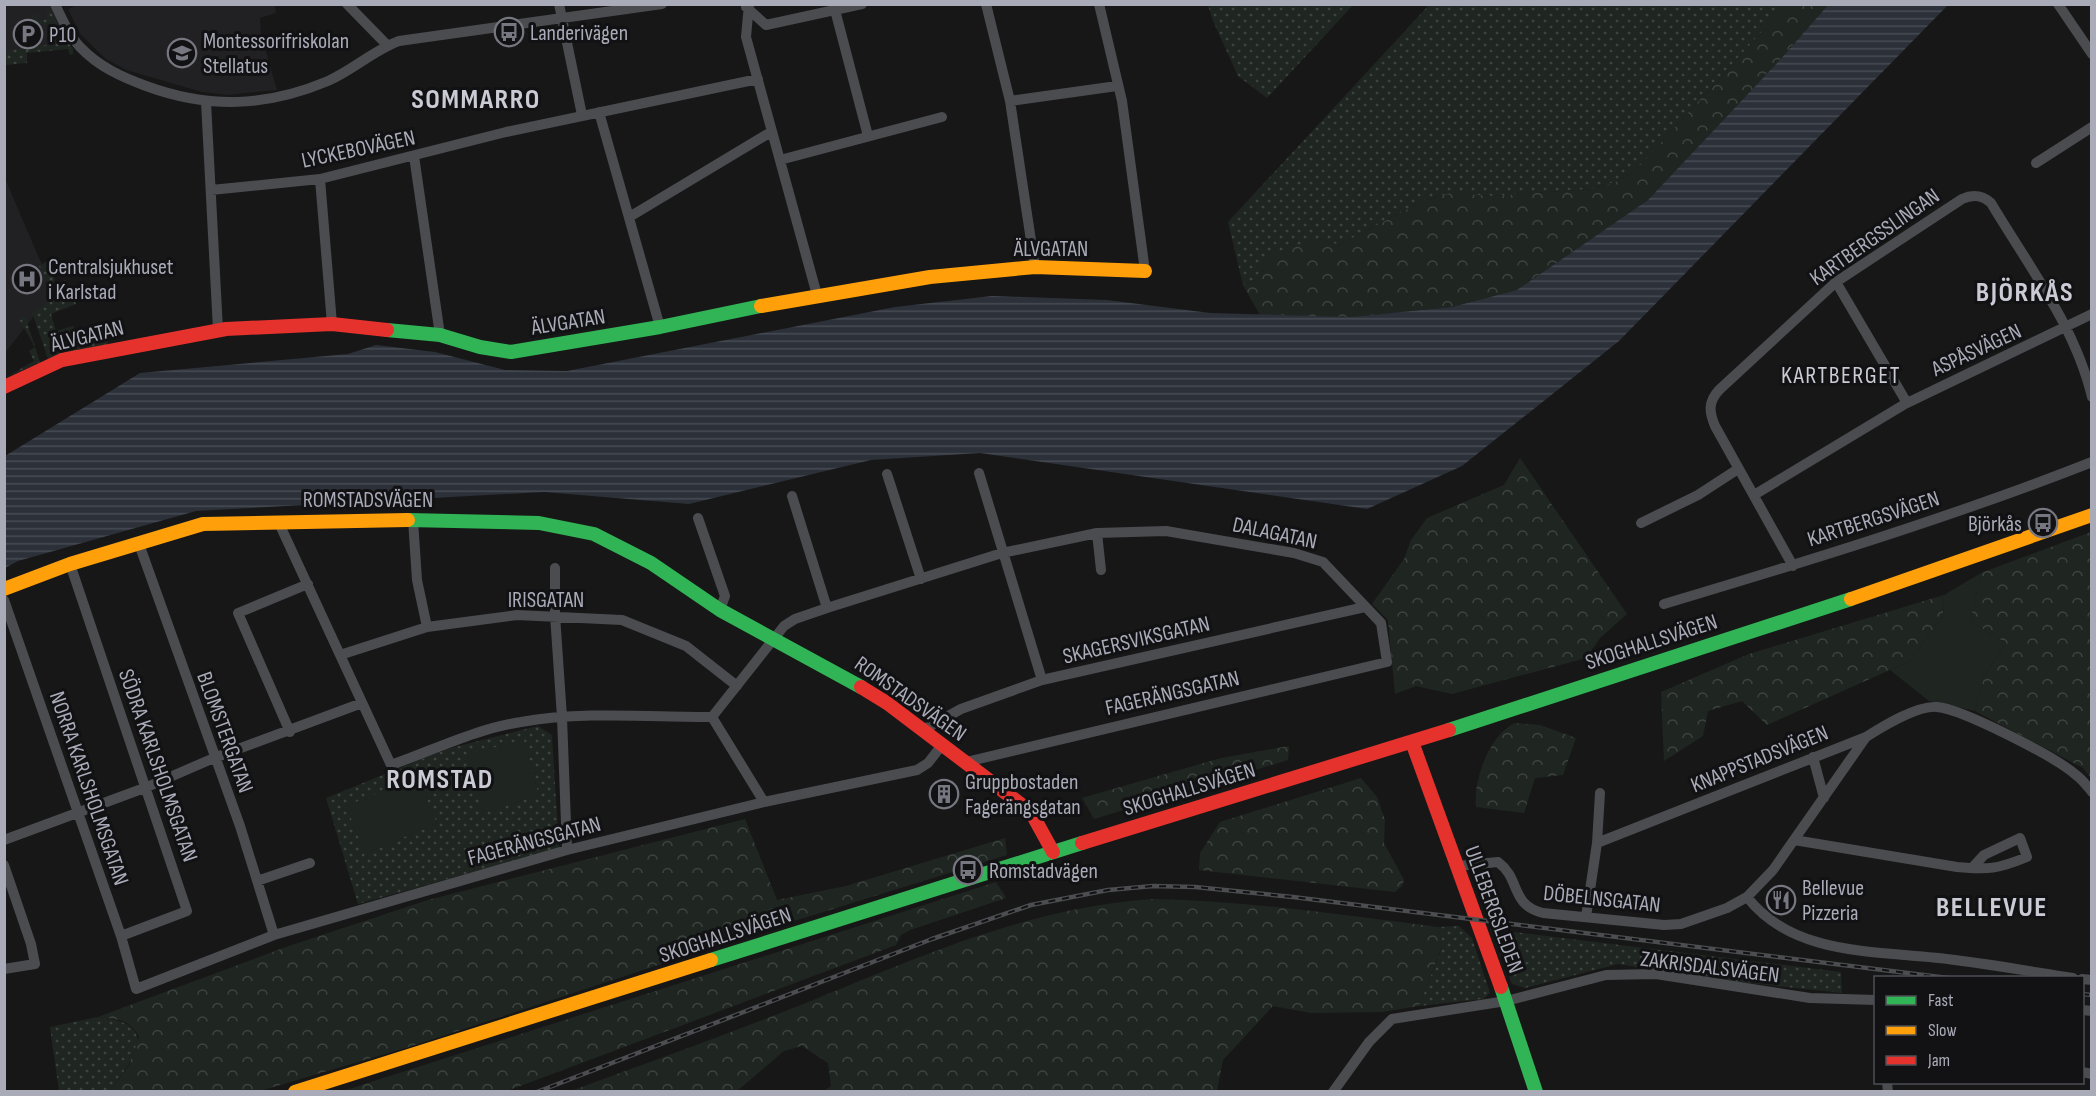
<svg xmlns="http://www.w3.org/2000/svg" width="2096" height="1096" viewBox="0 0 2096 1096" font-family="'Sofia Sans Condensed',sans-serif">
  <defs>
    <pattern id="grass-dots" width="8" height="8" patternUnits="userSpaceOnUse" patternTransform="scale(1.5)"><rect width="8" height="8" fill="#1f2621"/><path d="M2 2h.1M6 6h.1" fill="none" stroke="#3d433f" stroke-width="1.8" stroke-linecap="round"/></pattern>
    <pattern id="forest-crowns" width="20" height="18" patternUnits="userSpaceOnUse" patternTransform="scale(1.5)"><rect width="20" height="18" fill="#1f2621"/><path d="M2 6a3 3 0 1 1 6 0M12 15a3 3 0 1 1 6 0" fill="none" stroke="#3d433f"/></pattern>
    <pattern id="water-rules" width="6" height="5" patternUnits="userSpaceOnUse" patternTransform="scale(1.5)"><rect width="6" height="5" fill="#2b3039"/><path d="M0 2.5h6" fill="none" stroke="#474b54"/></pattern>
  </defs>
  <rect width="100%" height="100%" fill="#171717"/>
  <path fill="#212123" d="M 80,4 L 275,5 L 276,13 L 260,18 L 261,34 L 277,90 L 227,95 L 202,92 L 126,70 L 106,59 L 80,34 L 68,9 Z
    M 4,5 L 53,5 L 69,48 L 5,55 Z
    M 4,176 L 39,258 L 61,300 L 37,312 L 5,353 Z"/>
  <path fill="url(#grass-dots)" d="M 1208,5 L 1208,4 L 1353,5 L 1267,98 L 1238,76 L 1213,21 Z
    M 1429,5 L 1786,5 L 1638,168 L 1618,181 L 1591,189 L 1493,196 L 1449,193 L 1425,200 L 1339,245 L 1317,238 L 1258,280 L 1243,285 L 1228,222 Z
    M 50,10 L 60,30 L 53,31 L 50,23 L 23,26 L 22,24 L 32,22 L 31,15 L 36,14 L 38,21 L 48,19 L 46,11 Z
    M 63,35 L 73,49 L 73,54 L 70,55 L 68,49 L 27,53 L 27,63 L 5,65 L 5,51 L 54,44 L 53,36 Z
    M 51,259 L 55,283 L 66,280 L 76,304 L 51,314 L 56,331 L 73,326 C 81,343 93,335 107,335 L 108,344 L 48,359 L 32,312 L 56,298 L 39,266 Z
    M 25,316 L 40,362 L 5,378 L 34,361 L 29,351 L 35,347 L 19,319 Z
    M 538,726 L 552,735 L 559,848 L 358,904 L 326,798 L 447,749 Z
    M 1459,926 L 1472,938 L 1490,993 L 1483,999 L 1419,1006 L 1442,947 L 1438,927 Z
    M 1490,929 L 1841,972 L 1842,993 L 1712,979 L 1618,964 L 1525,988 L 1512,984 Z
    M 98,1017 C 162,1024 135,1056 110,1091 L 59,1091 L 50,1027 Z"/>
  <path fill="url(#forest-crowns)" d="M 1786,5 L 1828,5 L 1779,61 L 1648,200 L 1517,290 L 1452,307 L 1351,317 L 1260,315 L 1243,285 L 1258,280 L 1260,259 L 1317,238 L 1339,245 L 1425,200 L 1450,193 L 1493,196 L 1591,189 L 1618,181 L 1638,168 Z
    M 1520,458 L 1627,614 L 1600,638 L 1586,658 L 1452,694 L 1416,686 L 1395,694 L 1388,620 L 1372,604 L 1404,559 L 1411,540 L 1427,518 L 1504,485 Z
    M 2091,532 L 2091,778 L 2083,768 L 1975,711 L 1984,676 L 2006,643 L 1970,621 L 1981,573 Z
    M 1944,595 L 1943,616 L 1910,661 L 1767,725 L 1742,701 L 1708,711 L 1703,736 L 1664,761 L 1661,692 L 1749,654 Z
    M 1515,723 L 1540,725 L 1576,738 L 1563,775 L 1535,778 L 1524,813 L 1476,807 C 1473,780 1490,734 1515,723 Z
    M 1289,746 L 1288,760 L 1094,819 L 1082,798 L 1221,758 Z
    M 1361,778 L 1377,797 L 1385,820 L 1384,843 L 1404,880 L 1402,886 L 1395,892 L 1199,870 L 1200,853 L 1220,822 Z
    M 745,819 L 777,900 L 846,886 L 1005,838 L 1007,855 L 765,930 L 412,1046 L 260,1091 L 110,1091 L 129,1065 L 139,1037 C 131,1019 115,1019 98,1017 L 286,947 L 428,900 Z
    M 996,882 L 1006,898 L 910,930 L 901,935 L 896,945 L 507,1091 L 343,1091 Z
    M 1153,899 C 1249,901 1344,915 1438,927 L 1442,946 L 1419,1006 L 1382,1012 L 1311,1013 L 1273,1006 L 1223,1060 L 1217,1091 L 824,1091 L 831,1086 L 828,1063 L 802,1046 L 784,1051 L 737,1091 L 571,1091 C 649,1062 728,1034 806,1003 C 919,957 1030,907 1153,899 Z"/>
  <path fill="#1f2621" d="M 1981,573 L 1970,621 L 2006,643 L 1984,676 L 1975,711 L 1929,701 L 1890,670 L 1910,661 L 1943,616 L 1944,595 Z
    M 524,740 L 539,796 L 483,812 L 468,754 Z
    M 417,777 L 437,823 L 365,854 L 346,806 Z"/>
  <path fill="url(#water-rules)" d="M 1828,5 L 1948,5 L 1619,341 L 1462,466 L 1367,509 L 980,453 L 871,460 L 689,504 L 544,492 L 196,511 L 18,561 L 5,568 L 5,456 L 140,373 L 348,354 L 376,345 L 435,352 L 505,370 L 567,371 L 895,307 L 992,296 L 1107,300 L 1210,313 L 1351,317 L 1452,307 L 1517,290 L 1648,200 L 1779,61 Z"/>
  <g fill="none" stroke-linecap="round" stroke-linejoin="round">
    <path stroke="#4b4c50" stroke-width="10" d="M 55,4 C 62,19 69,35 80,47 C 99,67 122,77 146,86 C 209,109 266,107 328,81 C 353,70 374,50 399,41 L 662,4
      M 347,4 L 387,45
      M 559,4 L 582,115
      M 749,4 L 746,37 L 817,295
      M 986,4 L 1010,101 L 1035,267
      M 1099,4 L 1122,101 L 1145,271
      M 2058,4 L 2092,54
      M 746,7 L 766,25 L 862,4
      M 835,10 L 868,136
      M 1010,101 L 1117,86
      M 206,102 L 218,330
      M 599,112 L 660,327
      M 414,156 L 440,335
      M 780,160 L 942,117
      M 2036,163 L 2092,127
      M 320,179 L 332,324
      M 211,190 L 320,179 L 506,132 L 758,79
      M 631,216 L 771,132
      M 1836,282 L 1907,403
      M 979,473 L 1042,680
      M 887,474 L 921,579
      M 1754,495 L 1905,404 L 2092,314
      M 792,496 L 827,608
      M 698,518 L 725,596 L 720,610
      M 413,520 L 417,580 L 427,627
      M 278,521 L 391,765 C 434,750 475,729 521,722 C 583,711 649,717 712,717
      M 1641,523 L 1698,495 L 1738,469
      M 1097,533 L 1101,570
      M 139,544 L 240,826 L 274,935
      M 70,564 L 187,911 L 121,936
      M 1793,566 L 1715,426 C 1709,412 1708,402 1719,390 L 1836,282 L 1962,199 C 1973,194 1982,195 1991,203 C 2028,265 2075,326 2092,397
      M 555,568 L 555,615 L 562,717 L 567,850
      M 4,600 L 121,936 L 136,989 L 274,935 L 567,850 L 764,802 L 917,770 L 928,763 L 942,745
      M 1664,604 C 1808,561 1952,517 2092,462
      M 340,655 L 427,627 L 517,615 L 622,620 L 686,646 L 737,686
      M 923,730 L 961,709 L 1042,680 L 1365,607
      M 290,732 L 238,613 L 308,584
      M 1813,757 L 1824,798
      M 764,802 L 712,717 L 784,626 L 795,619 L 827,608 L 1002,553 L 1097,533 L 1166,531 L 1294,553 L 1323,562 L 1381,623 L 1387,662 L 966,762
      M 4,840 L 147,787 L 214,758 L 362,703
      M 1794,840 L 1957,867 C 1988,870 1998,869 2027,857 L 2020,838 L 1984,855 L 1972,868
      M 1597,843 L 1866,737 C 1882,727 1917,705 1937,707 C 1962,709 2056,757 2076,775 C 2082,779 2087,786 2092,792
      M 4,865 L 31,944 L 35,964 L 4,969
      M 1458,866 L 1498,862 C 1521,879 1510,905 1543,913 L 1664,925 L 1681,924 L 1727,908 L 1747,897 L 1773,870 L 1866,737
      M 257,881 L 310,863
      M 1747,897 C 1795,959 1885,950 1955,960 C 1995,965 2034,972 2073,978
      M 1586,917 L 1597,843 L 1600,793
      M 2082,979 L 2092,980
      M 2082,1010 L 2092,1011
      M 2082,1072 L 2092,1074
      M 1887,1082 L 1888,1092
      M 1333,1092 L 1369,1042 L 1392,1019 L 1506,1001 L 1606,975 L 1656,974 L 1810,998 L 1876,1000"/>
    <path stroke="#30b455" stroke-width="14" d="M 387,330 L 440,335 L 480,347 L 511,352 L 660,327 L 761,306
      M 408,520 L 539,523 L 594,534 L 651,563 L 720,610 L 861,687
      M 1449,730 L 1851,599
      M 711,960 L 1082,843
      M 1501,987 L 1536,1092"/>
    <path stroke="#ff9f0a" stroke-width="14" d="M 761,306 L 930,277 L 1035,267 L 1145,271
      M 4,589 L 70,564 L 203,524 L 408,520
      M 1851,599 L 2092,515
      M 295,1092 L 711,960"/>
    <path stroke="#e5322d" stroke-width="14" d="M 4,387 L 62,360 L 226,329 L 332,324 L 387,330
      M 861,687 L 887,703 L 1031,812 L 1053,852
      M 1412,742 L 1501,987
      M 1082,843 L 1449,730"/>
    <g stroke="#4c4d50" stroke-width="4.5">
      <path id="rail" d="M 2082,994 L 2092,995
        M 537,1092 L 932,939 L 1031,905 L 1108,890 L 1153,886 L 1195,887 L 1293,897 L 1948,978"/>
    </g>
    <use href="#rail" stroke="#121113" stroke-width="2" stroke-dasharray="7" stroke-linecap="butt"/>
  </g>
  <defs>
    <g id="bus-ring" transform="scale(1.5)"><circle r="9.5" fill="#121113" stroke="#767780" stroke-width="1.5"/><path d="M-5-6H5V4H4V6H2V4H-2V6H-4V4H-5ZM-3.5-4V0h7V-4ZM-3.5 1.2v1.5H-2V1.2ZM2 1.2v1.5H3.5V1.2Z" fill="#767780"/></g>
    <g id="parking-ring" transform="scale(1.5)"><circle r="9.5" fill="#121113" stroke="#767780" stroke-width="1.5"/><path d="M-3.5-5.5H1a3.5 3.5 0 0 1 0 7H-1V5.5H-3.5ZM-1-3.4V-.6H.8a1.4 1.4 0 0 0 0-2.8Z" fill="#767780"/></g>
    <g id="school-ring" transform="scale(1.5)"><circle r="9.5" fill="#121113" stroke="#767780" stroke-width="1.5"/><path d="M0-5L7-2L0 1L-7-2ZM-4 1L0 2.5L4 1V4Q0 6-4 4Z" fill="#767780"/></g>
    <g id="hospital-ring" transform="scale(1.5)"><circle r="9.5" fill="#121113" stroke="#767780" stroke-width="1.5"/><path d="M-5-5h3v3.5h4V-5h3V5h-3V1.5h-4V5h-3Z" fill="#767780"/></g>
    <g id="building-ring" transform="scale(1.5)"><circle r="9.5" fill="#121113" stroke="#767780" stroke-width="1.5"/><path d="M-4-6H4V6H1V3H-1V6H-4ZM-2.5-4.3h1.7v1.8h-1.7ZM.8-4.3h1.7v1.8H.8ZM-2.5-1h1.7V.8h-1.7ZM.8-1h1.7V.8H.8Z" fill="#767780"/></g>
    <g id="restaurant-ring" transform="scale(1.5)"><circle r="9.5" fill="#121113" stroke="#767780" stroke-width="1.5"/><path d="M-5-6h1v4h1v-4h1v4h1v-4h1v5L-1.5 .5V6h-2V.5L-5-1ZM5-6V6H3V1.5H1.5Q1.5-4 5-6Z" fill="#767780"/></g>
  </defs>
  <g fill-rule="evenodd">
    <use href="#bus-ring" x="509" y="32"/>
    <use href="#parking-ring" x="28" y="34"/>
    <use href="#school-ring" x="182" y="53"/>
    <use href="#hospital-ring" x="27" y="279"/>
    <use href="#bus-ring" x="2043" y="523"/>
    <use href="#building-ring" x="944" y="794"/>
    <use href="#bus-ring" x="968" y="870"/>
    <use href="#restaurant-ring" x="1781" y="900"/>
  </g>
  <g text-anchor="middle" stroke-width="6" stroke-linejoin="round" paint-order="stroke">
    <g font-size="22" fill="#a9abb8" stroke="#121113" text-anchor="start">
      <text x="530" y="40">Landerivägen</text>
      <text x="49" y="42">P10</text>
      <text x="203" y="48">Montessorifriskolan<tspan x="203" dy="25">Stellatus</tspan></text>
      <text x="48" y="274">Centralsjukhuset<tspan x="48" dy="25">i Karlstad</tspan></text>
      <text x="2022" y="531" text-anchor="end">Björkås</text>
      <text x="965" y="789">Gruppbostaden<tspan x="965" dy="25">Fagerängsgatan</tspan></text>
      <text x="989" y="878">Romstadvägen</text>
      <text x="1802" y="895">Bellevue<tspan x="1802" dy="25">Pizzeria</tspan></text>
    </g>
    <g font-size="22" fill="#a9abb8" stroke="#121113">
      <text transform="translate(358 148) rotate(-12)" y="8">LYCKEBOVÄGEN</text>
      <text transform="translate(1874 236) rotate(-35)" y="8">KARTBERGSSLINGAN</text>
      <text x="1051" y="256">ÄLVGATAN</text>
      <text transform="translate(568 321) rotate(-9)" y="8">ÄLVGATAN</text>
      <text transform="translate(87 335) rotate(-14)" y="8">ÄLVGATAN</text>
      <text transform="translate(1976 349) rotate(-25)" y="8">ASPÅSVÄGEN</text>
      <text x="368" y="507">ROMSTADSVÄGEN</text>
      <text transform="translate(1873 518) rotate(-18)" y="8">KARTBERGSVÄGEN</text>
      <text transform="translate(1275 532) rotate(12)" y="8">DALAGATAN</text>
      <text x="546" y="607">IRISGATAN</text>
      <text transform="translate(1136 639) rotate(-13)" y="8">SKAGERSVIKSGATAN</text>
      <text transform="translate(1651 641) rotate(-18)" y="8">SKOGHALLSVÄGEN</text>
      <text transform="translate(1172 692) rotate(-13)" y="8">FAGERÄNGSGATAN</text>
      <text transform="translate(911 698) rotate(35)" y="8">ROMSTADSVÄGEN</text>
      <text transform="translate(226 732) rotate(70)" y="8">BLOMSTERGATAN</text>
      <text transform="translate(1759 758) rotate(-22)" y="8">KNAPPSTADSVÄGEN</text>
      <text transform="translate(159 765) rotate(71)" y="8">SÖDRA KARLSHOLMSGATAN</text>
      <text transform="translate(90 788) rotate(71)" y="8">NORRA KARLSHOLMSGATAN</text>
      <text transform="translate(1189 788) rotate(-17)" y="8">SKOGHALLSVÄGEN</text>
      <text transform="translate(534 840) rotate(-15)" y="8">FAGERÄNGSGATAN</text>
      <text transform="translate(1602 898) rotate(6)" y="8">DÖBELNSGATAN</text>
      <text transform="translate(1495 909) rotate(70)" y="8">ULLEBERGSLEDEN</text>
      <text transform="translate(725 934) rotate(-18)" y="8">SKOGHALLSVÄGEN</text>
      <text transform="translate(1710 966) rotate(7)" y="8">ZAKRISDALSVÄGEN</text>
    </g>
    <g font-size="24" letter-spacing="1.5" fill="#cacbd4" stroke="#121113">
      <text x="1841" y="383">KARTBERGET</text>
    </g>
    <g font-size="28" font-weight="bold" letter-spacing="1.5" fill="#cacbd4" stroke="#121113">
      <text x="476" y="108">SOMMARRO</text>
      <text x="2025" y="301">BJÖRKÅS</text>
      <text x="440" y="788">ROMSTAD</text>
      <text x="1992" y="916">BELLEVUE</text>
    </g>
  </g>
  <rect width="2096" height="1096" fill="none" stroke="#a9abb8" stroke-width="12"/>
  <rect x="1874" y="976" width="210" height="108" fill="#121113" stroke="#4e4f55" stroke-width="1.5"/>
  <rect x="1886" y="996" width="30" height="9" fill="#30b455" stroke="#4e4f55" stroke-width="1.5"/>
  <text x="1928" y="1006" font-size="18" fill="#a9abb8">Fast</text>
  <rect x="1886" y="1026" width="30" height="9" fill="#ff9f0a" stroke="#4e4f55" stroke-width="1.5"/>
  <text x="1928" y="1036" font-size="18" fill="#a9abb8">Slow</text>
  <rect x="1886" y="1056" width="30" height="9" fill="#e5322d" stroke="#4e4f55" stroke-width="1.5"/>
  <text x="1928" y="1066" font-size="18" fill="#a9abb8">Jam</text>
</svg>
